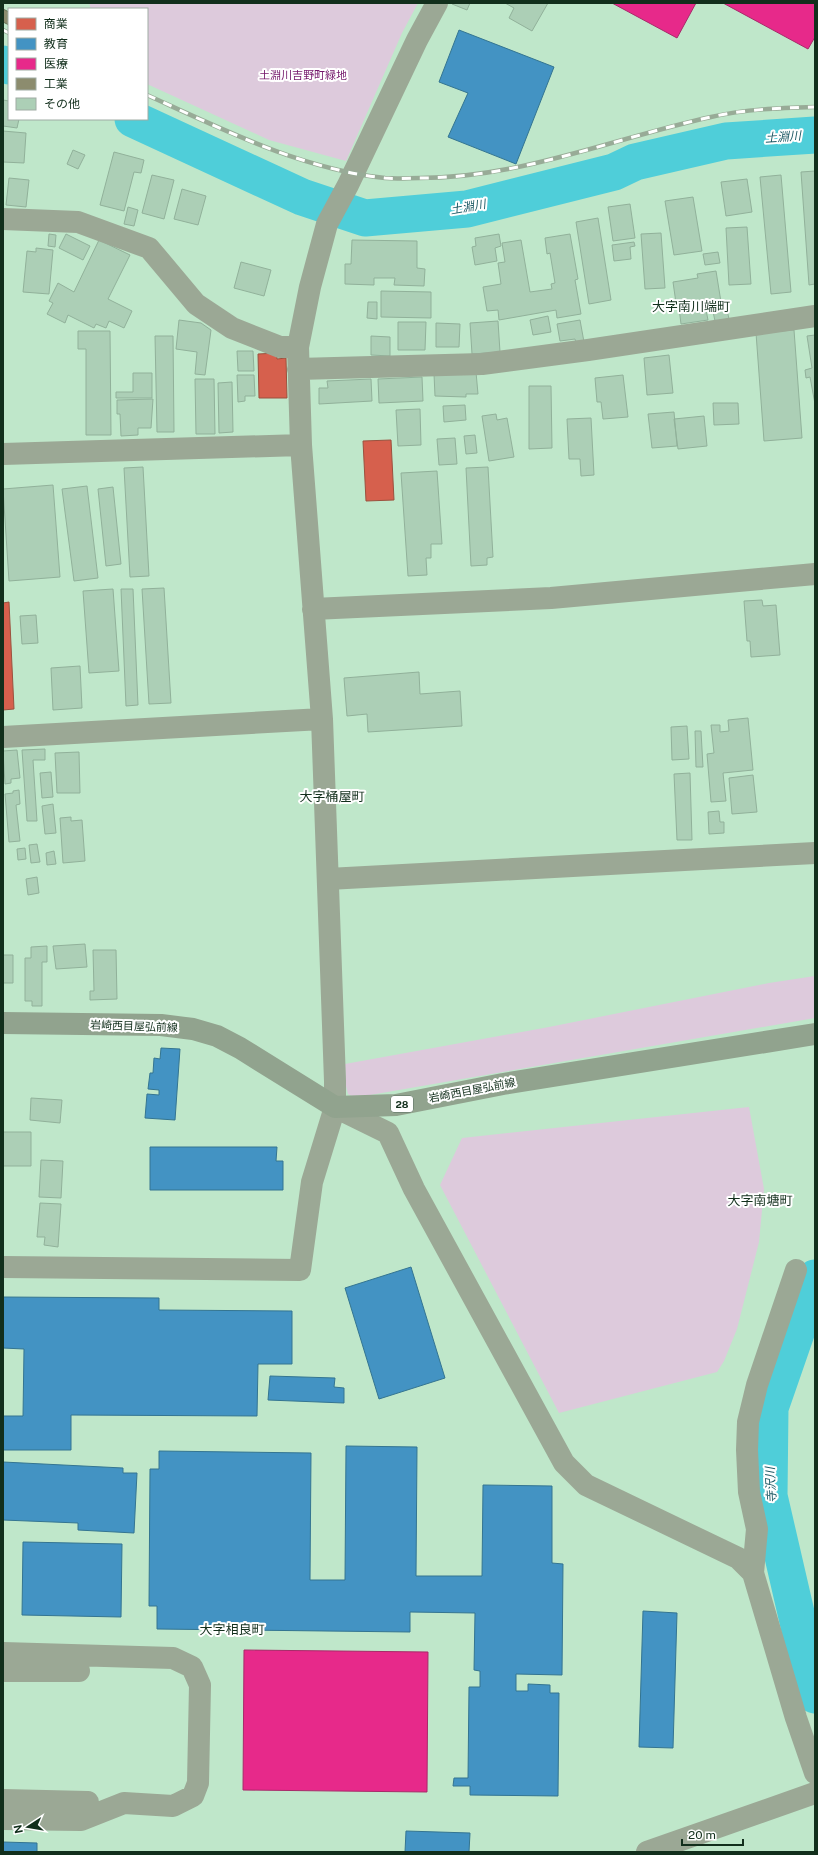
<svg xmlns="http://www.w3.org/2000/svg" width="818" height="1855" viewBox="0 0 818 1855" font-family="'Public Sans','Noto Sans JP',sans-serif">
  <rect width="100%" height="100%" fill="#bfe7ca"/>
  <path fill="#ddcadc" d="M 89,3 L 418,3 L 402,33 L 346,161 L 269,140 L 147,84 L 147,9 L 91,9 Z
    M 815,976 L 815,1018 L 370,1095 L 352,1096 L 348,1094 L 346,1086 L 345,1064 L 549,1027 L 769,983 Z
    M 749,1107 L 764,1189 L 759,1242 L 737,1329 L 724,1361 L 717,1372 L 559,1413 L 440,1185 L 462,1138 Z"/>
  <path fill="#d6604d" stroke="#9b513e" d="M 277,353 L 277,359 L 286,358 L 287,398 L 259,398 L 258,354 Z
    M 391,440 L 394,500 L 366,501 L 363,441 Z
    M 9,602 L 14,709 L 3,710 L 3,603 Z"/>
  <path fill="#4393c3" stroke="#347591" d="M 459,30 L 554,67 L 516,164 L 448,137 L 468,93 L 439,82 Z
    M 161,1048 L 180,1049 L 175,1120 L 145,1118 L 147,1094 L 159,1095 L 159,1090 L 148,1089 L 150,1073 L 153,1073 L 154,1058 L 160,1059 Z
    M 150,1147 L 277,1147 L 276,1161 L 283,1161 L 283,1190 L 150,1190 Z
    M 411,1267 L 445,1378 L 379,1399 L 345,1288 Z
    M 3,1297 L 159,1298 L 159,1310 L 292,1311 L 292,1364 L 258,1364 L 257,1416 L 71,1415 L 71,1450 L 3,1450 L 3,1416 L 23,1416 L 24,1349 L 3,1348 Z
    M 270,1376 L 335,1378 L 334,1387 L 344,1388 L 344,1403 L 268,1400 Z
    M 346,1446 L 417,1447 L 416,1576 L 482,1576 L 483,1485 L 552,1486 L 552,1563 L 563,1564 L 562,1675 L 516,1674 L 516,1691 L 528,1691 L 528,1684 L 550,1685 L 550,1693 L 559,1693 L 558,1796 L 470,1795 L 470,1786 L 453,1786 L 454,1778 L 468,1778 L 469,1687 L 480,1687 L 480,1671 L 474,1670 L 475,1613 L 410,1612 L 410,1632 L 157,1629 L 157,1606 L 149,1606 L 150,1469 L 159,1469 L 159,1451 L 311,1453 L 310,1580 L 345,1580 Z
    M 3,1462 L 123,1468 L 123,1473 L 137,1473 L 134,1533 L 78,1530 L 78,1523 L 3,1520 Z
    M 23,1542 L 122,1544 L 121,1617 L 22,1615 Z
    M 643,1611 L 677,1613 L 673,1748 L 639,1747 Z
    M 406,1831 L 470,1833 L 469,1852 L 405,1852 Z
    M 3,1842 L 37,1843 L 37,1852 L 3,1852 Z"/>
  <path fill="#e7298a" stroke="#a72b69" d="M 612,3 L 696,3 L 677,38 Z
    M 723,3 L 815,3 L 815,37 L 808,49 Z
    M 244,1650 L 428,1652 L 427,1792 L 243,1790 Z"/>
  <path fill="#8c8c6e" stroke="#677055" d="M 3,9 L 9,12 L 9,25 L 3,22 Z"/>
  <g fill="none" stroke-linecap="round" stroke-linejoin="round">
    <path stroke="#4fced9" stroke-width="37" d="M 3,64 L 9,66
      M 133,119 L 302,197 L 365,218 L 467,209 L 614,172 L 635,162 L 726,141 L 815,135
      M 815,1278 L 770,1408 L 769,1496 L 815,1695"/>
  </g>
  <path fill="#accfb6" stroke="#91b19a" d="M 453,3 L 470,3 L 467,10 L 452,4 Z
    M 505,3 L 548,3 L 532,31 L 509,18 L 514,8 Z
    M 3,100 L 9,101 L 9,119 L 19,119 L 17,128 L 3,126 Z
    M 3,131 L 26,133 L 24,163 L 3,162 Z
    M 73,150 L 85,155 L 78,169 L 67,164 Z
    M 114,152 L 144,160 L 141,173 L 134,172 L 124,211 L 100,205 Z
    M 815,171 L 815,284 L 809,285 L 801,172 Z
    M 152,175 L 174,180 L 164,219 L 142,213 Z
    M 781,175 L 791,292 L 771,294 L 760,177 Z
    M 9,178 L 29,180 L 26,207 L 6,205 Z
    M 747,179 L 752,212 L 726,216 L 721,182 Z
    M 182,189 L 206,196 L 198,225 L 174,219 Z
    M 693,197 L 702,251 L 674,255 L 665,201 Z
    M 630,204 L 635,238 L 613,241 L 608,207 Z
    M 128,207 L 138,210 L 134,226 L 124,224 Z
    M 598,218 L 611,300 L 589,304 L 576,222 Z
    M 747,227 L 751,284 L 729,285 L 726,228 Z
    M 661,233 L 665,288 L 645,289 L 641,234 Z
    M 49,234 L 56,235 L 55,247 L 48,246 Z
    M 66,234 L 90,246 L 83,260 L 59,248 Z
    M 499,234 L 501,246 L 495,248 L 497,261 L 475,265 L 472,247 L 476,246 L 475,238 Z
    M 570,234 L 578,279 L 575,280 L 581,314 L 557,318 L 556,310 L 499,320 L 498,310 L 487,311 L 483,287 L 501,284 L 498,263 L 505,262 L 502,243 L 521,240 L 530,292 L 552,289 L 551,284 L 555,283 L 550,253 L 547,254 L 545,238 Z
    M 99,240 L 130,255 L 108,299 L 132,311 L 124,328 L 109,321 L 106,328 L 96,324 L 94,328 L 68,315 L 65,323 L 47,314 L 53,303 L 49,301 L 58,283 L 74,292 Z
    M 352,240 L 417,241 L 417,268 L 425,269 L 424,286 L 394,285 L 395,278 L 374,278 L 374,285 L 345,284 L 345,264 L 351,264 Z
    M 634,242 L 635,246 L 630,247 L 631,259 L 614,261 L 612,245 Z
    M 36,248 L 53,250 L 49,294 L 23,292 L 27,251 L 36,252 Z
    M 718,252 L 720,263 L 705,265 L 703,254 Z
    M 241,262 L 271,270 L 264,296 L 234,288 Z
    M 716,271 L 721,302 L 705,305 L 708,320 L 681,324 L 679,308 L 681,308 L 680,302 L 676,303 L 673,282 L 698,278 L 697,274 Z
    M 381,291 L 431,292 L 431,318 L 381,317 Z
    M 368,302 L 377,302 L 377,319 L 367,318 Z
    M 726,305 L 729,319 L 715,321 L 712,307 Z
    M 548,316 L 551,332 L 533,335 L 530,320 Z
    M 179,320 L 201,323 L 211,330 L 205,375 L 195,374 L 197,352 L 176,349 Z
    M 580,320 L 584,342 L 576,343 L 575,339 L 560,341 L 557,324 Z
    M 498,321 L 500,352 L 472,354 L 470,323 Z
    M 398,322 L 426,322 L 425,350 L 398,350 Z
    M 436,323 L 460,324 L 459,347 L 436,347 Z
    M 794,330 L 802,438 L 764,441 L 756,333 Z
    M 78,331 L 110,331 L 111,435 L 86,435 L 86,349 L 78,349 Z
    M 815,335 L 815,404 L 810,377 L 806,378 L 805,370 L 812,368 L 807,336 Z
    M 155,336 L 173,336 L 174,432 L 157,432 Z
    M 371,336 L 390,337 L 390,356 L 371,355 Z
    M 237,351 L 253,351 L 254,371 L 238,371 Z
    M 669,355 L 673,393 L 647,395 L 644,358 Z
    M 476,372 L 478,394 L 466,394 L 466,397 L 435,396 L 434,374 Z
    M 133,373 L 152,373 L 152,398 L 116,398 L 116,392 L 133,392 Z
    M 237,375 L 254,375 L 255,396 L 245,396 L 245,401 L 238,402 Z
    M 623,375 L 628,417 L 603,419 L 601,402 L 597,402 L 595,378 Z
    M 422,377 L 423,401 L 379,403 L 378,379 Z
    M 195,379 L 214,379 L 215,434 L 196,434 Z
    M 371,379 L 372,401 L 319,404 L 319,388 L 328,388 L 327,381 Z
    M 232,382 L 233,432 L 219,433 L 218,383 Z
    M 529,386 L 551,386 L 552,448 L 529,449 Z
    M 153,399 L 151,428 L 138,428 L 138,435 L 121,436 L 120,414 L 117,414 L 117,400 Z
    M 713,403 L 738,403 L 739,424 L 714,425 Z
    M 465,405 L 466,420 L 444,422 L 443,406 Z
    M 420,409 L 421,445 L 398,446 L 396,410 Z
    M 674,412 L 677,446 L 652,448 L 648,414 Z
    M 496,414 L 497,420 L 507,418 L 514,457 L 489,461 L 482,416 Z
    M 704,416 L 707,446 L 678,449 L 674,419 Z
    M 591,418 L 594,475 L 581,476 L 580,459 L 569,459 L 567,419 Z
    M 475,435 L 477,453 L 466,454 L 464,436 Z
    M 455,438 L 457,464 L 439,465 L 437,439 Z
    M 143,467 L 149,576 L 130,577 L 124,468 Z
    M 488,467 L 493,557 L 487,558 L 487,565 L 471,566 L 466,468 Z
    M 437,471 L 442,544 L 431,544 L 431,558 L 426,558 L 427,575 L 408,576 L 401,473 Z
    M 53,485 L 60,577 L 9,581 L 3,489 Z
    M 87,486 L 98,578 L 74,581 L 62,489 Z
    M 113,487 L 121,564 L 106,566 L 98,489 Z
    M 164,588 L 171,703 L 149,704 L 142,589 Z
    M 113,589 L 119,671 L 89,673 L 83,591 Z
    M 121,589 L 133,589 L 138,705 L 126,706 Z
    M 762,600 L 763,606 L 776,605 L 780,655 L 751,657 L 750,641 L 747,641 L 744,601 Z
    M 36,615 L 38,643 L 22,644 L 20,616 Z
    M 80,666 L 82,708 L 53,710 L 51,668 Z
    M 419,672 L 420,694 L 460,691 L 462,726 L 368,732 L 367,714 L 347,716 L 344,678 Z
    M 748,718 L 753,770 L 723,773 L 726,801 L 711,802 L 707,754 L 714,753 L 711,725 L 720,725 L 720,732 L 729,731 L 728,720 Z
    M 687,726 L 689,759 L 672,760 L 671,727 Z
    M 695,731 L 701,731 L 703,767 L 696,767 Z
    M 45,749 L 45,760 L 33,760 L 37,821 L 27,821 L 22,750 Z
    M 17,750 L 20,778 L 11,779 L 11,783 L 5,784 L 3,751 Z
    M 79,752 L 80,793 L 57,793 L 55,753 Z
    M 51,772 L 53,797 L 42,798 L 40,773 Z
    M 690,773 L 692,840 L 677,840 L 674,774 Z
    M 753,775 L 757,812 L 732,814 L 729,778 Z
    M 19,790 L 20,804 L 16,805 L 20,841 L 9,842 L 5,794 L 13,793 L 13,791 Z
    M 53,804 L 56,833 L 45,834 L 42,806 Z
    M 719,811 L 720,822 L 724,822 L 724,833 L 709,834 L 708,812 Z
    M 71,817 L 71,821 L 82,820 L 85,861 L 63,863 L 60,818 Z
    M 37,844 L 40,862 L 31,863 L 29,845 Z
    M 25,848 L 26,859 L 18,860 L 17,849 Z
    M 54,851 L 56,864 L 47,865 L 46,853 Z
    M 37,877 L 39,893 L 28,895 L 26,879 Z
    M 85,944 L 87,967 L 56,969 L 53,946 Z
    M 47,946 L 47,962 L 42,962 L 42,1006 L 32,1006 L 32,1001 L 25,1001 L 25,958 L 31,958 L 31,947 Z
    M 93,950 L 116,950 L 117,999 L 90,1000 L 90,991 L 94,991 Z
    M 3,955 L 13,955 L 13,983 L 3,983 Z
    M 31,1098 L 62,1100 L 60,1123 L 30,1120 Z
    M 3,1132 L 31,1132 L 31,1166 L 3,1166 Z
    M 41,1160 L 63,1161 L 61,1198 L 39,1197 Z
    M 40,1203 L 61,1204 L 58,1247 L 44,1245 L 45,1237 L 37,1237 Z"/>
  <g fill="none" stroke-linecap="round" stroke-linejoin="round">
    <path stroke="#9ba895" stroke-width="22" d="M 3,219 L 78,222 L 149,248 L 196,304 L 232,328 L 280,347 L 298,347
      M 298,369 L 482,364 L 588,350 L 815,316
      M 3,454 L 301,445
      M 313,609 L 551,598 L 815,574
      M 3,737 L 322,719
      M 328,879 L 815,853
      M 335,1107 L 388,1133 L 414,1189 L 564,1463 L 586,1485 L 738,1558 L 753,1573
      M 3,1267 L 300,1270 L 312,1182 L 335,1107 L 335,1081 L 322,719 L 301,445 L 298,347 L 310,287 L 327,224 L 348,185 L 417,40 L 437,3
      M 796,1270 L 757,1385 L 748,1422 L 747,1450 L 749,1492 L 757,1529 L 753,1573 L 796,1718 L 815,1773
      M 3,1653 L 173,1658 L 192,1667 L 200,1685 L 198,1783 L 193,1796 L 173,1806 L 124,1803 L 81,1820 L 3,1819
      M 3,1671 L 79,1671
      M 3,1800 L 88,1802
      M 647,1852 L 815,1793"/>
    <path stroke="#91a38e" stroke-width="22" d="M 3,1023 L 161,1025 L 193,1029 L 217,1036 L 240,1048 L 335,1107 L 396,1105 L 503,1084 L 815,1034"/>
    <g stroke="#98ab97" stroke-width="4.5">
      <path id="rail" d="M 3,30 L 9,33
        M 147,95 C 224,130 301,169 385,178 C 397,179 409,178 420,178 C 521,178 614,138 711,117 C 746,109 780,108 815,107"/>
    </g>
    <use href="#rail" stroke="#fff" stroke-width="3" stroke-dasharray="9" stroke-linecap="butt"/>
  </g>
  <g text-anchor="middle" stroke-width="4" stroke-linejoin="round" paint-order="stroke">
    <rect fill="#fff" stroke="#596d60" stroke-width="1" x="391" y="1096" width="22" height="16" rx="3"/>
    <g font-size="10" font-weight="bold" fill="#122f1c">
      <text x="402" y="1108">28</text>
    </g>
    <g font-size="11" fill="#74176b" stroke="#fff">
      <text x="303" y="79">土淵川吉野町緑地</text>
    </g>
    <g font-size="11" fill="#122f1c" stroke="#fff">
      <text transform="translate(134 1026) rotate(2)" y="4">岩崎西目屋弘前線</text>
      <text transform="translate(472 1090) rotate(-11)" y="4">岩崎西目屋弘前線</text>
    </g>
    <g font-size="12" font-style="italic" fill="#1d5964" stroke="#fff">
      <text transform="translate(783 137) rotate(-4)" y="4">土淵川</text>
      <text transform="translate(468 207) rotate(-10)" y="4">土淵川</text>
      <text transform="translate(771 1485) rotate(-93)" y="4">寺沢川</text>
    </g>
    <g font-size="13" fill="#122f1c" stroke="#fff">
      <text x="691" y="311">大字南川端町</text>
      <text x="332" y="801">大字桶屋町</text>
      <text x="760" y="1205">大字南塘町</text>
      <text x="232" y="1634">大字相良町</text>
    </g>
  </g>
  <rect width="818" height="1855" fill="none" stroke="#122f1c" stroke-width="8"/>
  <rect x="8" y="8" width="140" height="112" fill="#ffffff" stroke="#a0aca4"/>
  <rect x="16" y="18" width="20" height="12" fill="#d6604d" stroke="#a0aca4"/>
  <text x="44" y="28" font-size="12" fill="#122f1c">商業</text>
  <rect x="16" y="38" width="20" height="12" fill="#4393c3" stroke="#a0aca4"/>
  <text x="44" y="48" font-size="12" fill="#122f1c">教育</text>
  <rect x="16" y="58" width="20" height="12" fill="#e7298a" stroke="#a0aca4"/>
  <text x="44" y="68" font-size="12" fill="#122f1c">医療</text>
  <rect x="16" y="78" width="20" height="12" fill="#8c8c6e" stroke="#a0aca4"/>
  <text x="44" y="88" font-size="12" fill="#122f1c">工業</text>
  <rect x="16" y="98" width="20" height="12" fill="#accfb6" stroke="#a0aca4"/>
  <text x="44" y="108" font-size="12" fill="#122f1c">その他</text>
  <g transform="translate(28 1827) rotate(258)" stroke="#ffffff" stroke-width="3" paint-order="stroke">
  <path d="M0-3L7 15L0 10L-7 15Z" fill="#122f1c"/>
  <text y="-6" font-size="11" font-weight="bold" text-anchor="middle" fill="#122f1c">N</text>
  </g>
  <path d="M682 1839v6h61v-6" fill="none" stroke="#122f1c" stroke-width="2"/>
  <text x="688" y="1839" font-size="12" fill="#122f1c" stroke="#ffffff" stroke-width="3" paint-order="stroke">20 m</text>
</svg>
